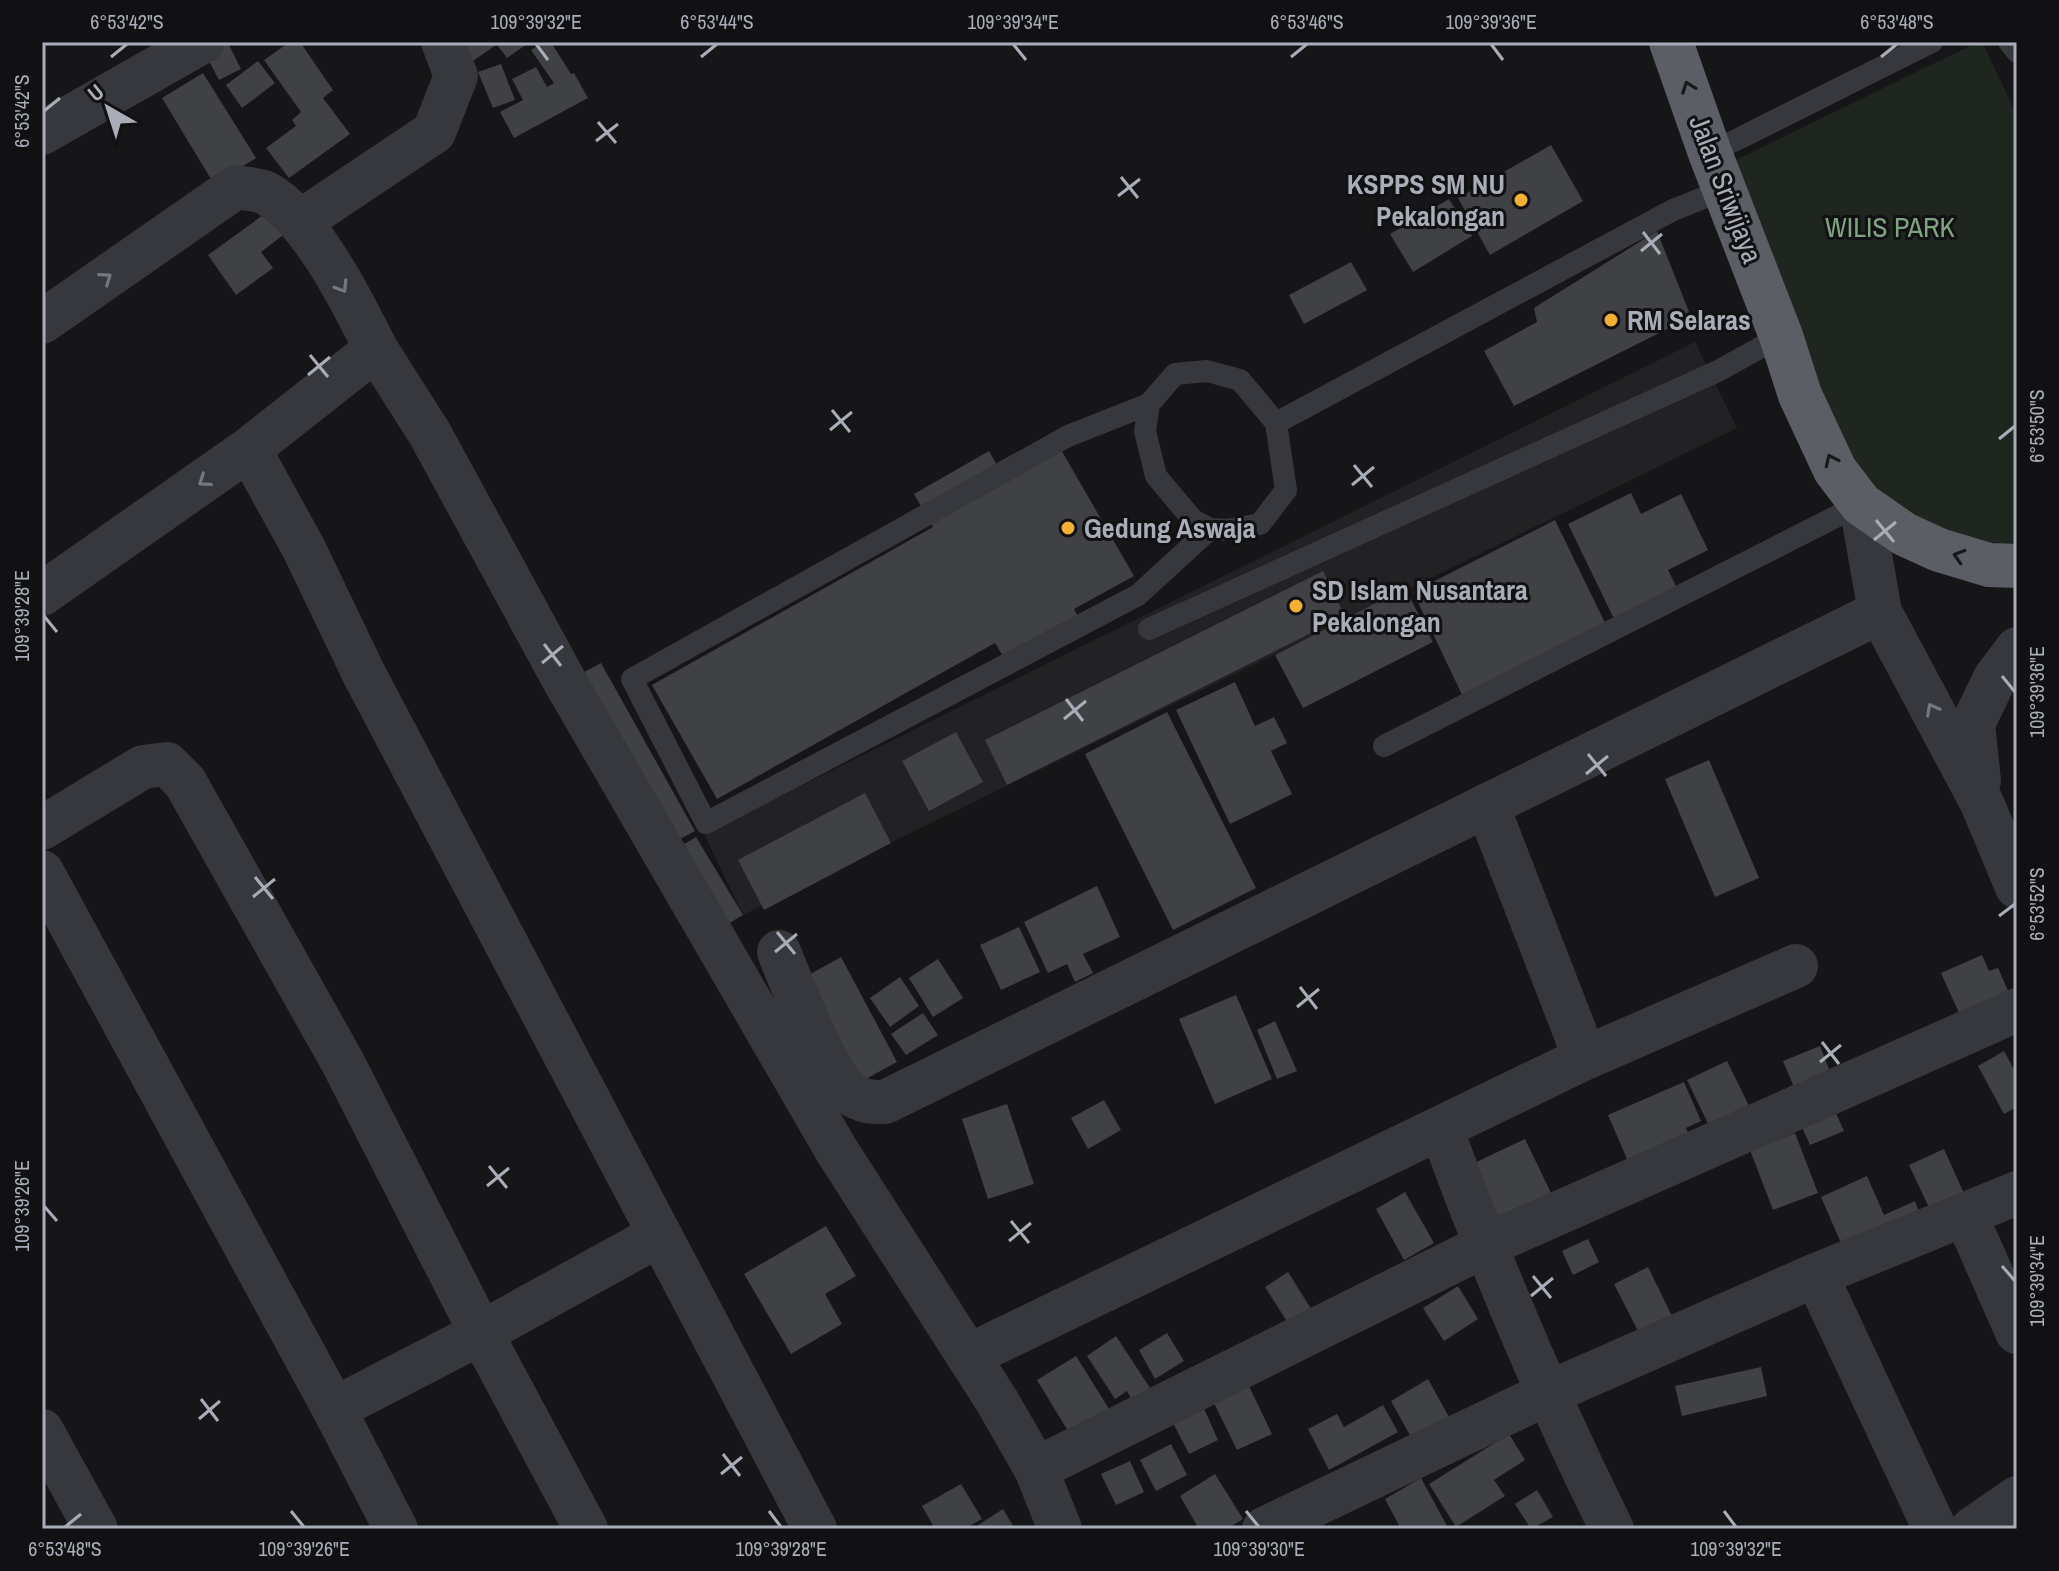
<svg xmlns="http://www.w3.org/2000/svg" width="2059" height="1571" viewBox="0 0 2059 1571" font-family="'Archivo Narrow',sans-serif">
  <rect width="100%" height="100%" fill="#161618"/>
  <path fill="#222225" d="M 1695,342 L 1737,428 L 743,915 L 704,834 Z"/>
  <path fill="#1e261f" d="M 1978,42 L 1982,42 L 2017,115 L 2017,565 L 1899,529 L 1803,395 L 1736,160 Z"/>
  <path fill="#404145" d="M 290,42 L 300,42 L 333,90 L 323,98 L 350,134 L 289,178 L 266,148 L 296,126 L 292,120 L 301,112 L 264,60 Z
    M 461,42 L 493,42 L 496,45 L 467,65 Z
    M 495,42 L 530,42 L 507,58 Z
    M 543,42 L 551,42 L 571,74 L 574,73 L 588,98 L 514,138 L 500,112 L 523,100 L 512,79 L 536,67 L 547,87 L 554,83 L 531,50 Z
    M 228,43 L 241,69 L 219,80 L 206,55 Z
    M 258,61 L 275,83 L 242,108 L 226,85 Z
    M 501,64 L 515,100 L 493,108 L 478,72 Z
    M 203,73 L 256,158 L 214,184 L 162,98 Z
    M 1551,145 L 1583,201 L 1490,255 L 1458,198 Z
    M 1449,199 L 1472,236 L 1413,272 L 1390,234 Z
    M 270,210 L 287,232 L 261,252 L 273,268 L 236,295 L 208,255 Z
    M 1657,231 L 1691,317 L 1514,406 L 1484,351 L 1537,322 L 1534,308 Z
    M 1351,262 L 1367,290 L 1304,324 L 1289,295 Z
    M 1060,448 L 1134,576 L 1074,609 L 1086,632 L 1013,673 L 995,643 L 717,799 L 652,685 L 933,527 L 914,494 L 989,451 L 1006,481 Z
    M 1631,493 L 1641,514 L 1681,494 L 1708,550 L 1668,570 L 1681,596 L 1618,627 L 1568,524 Z
    M 1555,520 L 1609,631 L 1466,703 L 1413,592 Z
    M 1323,571 L 1345,616 L 1007,785 L 985,740 Z
    M 1405,588 L 1433,642 L 1303,708 L 1275,655 Z
    M 601,663 L 695,831 L 667,846 L 573,678 Z
    M 1235,682 L 1255,726 L 1274,717 L 1287,743 L 1271,751 L 1292,794 L 1230,824 L 1176,710 Z
    M 1167,712 L 1256,888 L 1173,930 L 1085,754 Z
    M 956,732 L 983,782 L 929,811 L 902,761 Z
    M 1709,760 L 1759,878 L 1715,897 L 1665,779 Z
    M 865,793 L 891,843 L 764,910 L 738,860 Z
    M 696,837 L 743,915 L 714,932 L 668,854 Z
    M 1097,886 L 1120,937 L 1083,954 L 1093,973 L 1075,982 L 1067,964 L 1048,973 L 1024,922 Z
    M 1019,927 L 1040,972 L 1001,990 L 980,945 Z
    M 1982,955 L 1989,971 L 1998,968 L 2009,993 L 1964,1024 L 1941,973 Z
    M 841,957 L 897,1062 L 851,1087 L 796,982 Z
    M 938,959 L 963,998 L 933,1017 L 909,978 Z
    M 900,977 L 919,1006 L 890,1027 L 870,998 Z
    M 1236,995 L 1272,1079 L 1215,1104 L 1179,1019 Z
    M 923,1013 L 938,1035 L 906,1055 L 891,1034 Z
    M 1275,1021 L 1297,1071 L 1277,1079 L 1257,1030 Z
    M 1820,1046 L 1835,1084 L 1799,1099 L 1783,1061 Z
    M 2004,1051 L 2017,1075 L 2017,1107 L 2004,1114 L 1978,1066 Z
    M 1727,1061 L 1753,1114 L 1713,1134 L 1687,1080 Z
    M 1684,1082 L 1701,1121 L 1686,1128 L 1692,1143 L 1627,1159 L 1608,1115 Z
    M 1104,1100 L 1121,1130 L 1088,1149 L 1071,1118 Z
    M 1007,1104 L 1034,1184 L 988,1199 L 962,1119 Z
    M 1835,1111 L 1844,1131 L 1810,1145 L 1801,1125 Z
    M 1795,1133 L 1818,1193 L 1773,1210 L 1750,1150 Z
    M 1525,1139 L 1554,1199 L 1497,1227 L 1468,1166 Z
    M 1944,1149 L 1966,1198 L 1932,1214 L 1909,1165 Z
    M 1867,1176 L 1884,1215 L 1915,1201 L 1921,1217 L 1844,1250 L 1821,1197 Z
    M 1405,1192 L 1434,1243 L 1404,1260 L 1376,1209 Z
    M 826,1226 L 856,1276 L 825,1294 L 842,1324 L 791,1354 L 744,1274 Z
    M 1588,1239 L 1599,1262 L 1573,1275 L 1562,1251 Z
    M 1648,1267 L 1673,1318 L 1640,1335 L 1614,1284 Z
    M 1288,1272 L 1313,1312 L 1290,1326 L 1265,1287 Z
    M 1458,1286 L 1478,1319 L 1444,1341 L 1423,1308 Z
    M 1167,1333 L 1184,1361 L 1155,1379 L 1139,1350 Z
    M 1116,1336 L 1150,1388 L 1132,1400 L 1127,1391 L 1115,1399 L 1087,1356 Z
    M 1076,1356 L 1111,1412 L 1071,1436 L 1037,1380 Z
    M 1761,1367 L 1767,1396 L 1682,1416 L 1675,1386 Z
    M 1428,1379 L 1449,1417 L 1412,1439 L 1391,1401 Z
    M 1247,1382 L 1272,1434 L 1237,1450 L 1212,1399 Z
    M 1202,1404 L 1218,1440 L 1189,1454 L 1171,1419 Z
    M 1383,1405 L 1398,1432 L 1329,1470 L 1308,1429 L 1337,1414 L 1344,1427 Z
    M 1509,1434 L 1525,1460 L 1494,1480 L 1505,1496 L 1456,1527 L 1429,1484 Z
    M 1171,1444 L 1187,1475 L 1156,1491 L 1140,1460 Z
    M 1130,1461 L 1144,1492 L 1116,1505 L 1101,1474 Z
    M 1215,1474 L 1243,1519 L 1227,1529 L 1199,1529 L 1180,1496 Z
    M 1421,1478 L 1447,1526 L 1441,1529 L 1401,1529 L 1385,1499 Z
    M 961,1484 L 982,1519 L 964,1529 L 935,1529 L 922,1506 Z
    M 1537,1490 L 1553,1517 L 1531,1529 L 1515,1504 Z
    M 1003,1509 L 1015,1529 L 972,1529 Z"/>
  <g fill="none" stroke-linecap="round" stroke-linejoin="round">
    <path stroke="#37383d" stroke-width="22" d="M 2009,42 L 2017,52
      M 1710,153 L 1932,42
      M 1207,371 L 1240,380 L 1276,423 L 1286,490 L 1260,524 L 1227,530 L 1210,529 L 1193,520 L 1156,476 L 1145,431 L 1149,404 L 1175,374 Z
      M 1149,404 L 1068,436 L 632,679 L 706,823 L 1138,595 L 1210,529
      M 1276,423 L 1673,210 L 1726,189
      M 1149,629 L 1718,371 L 1781,336
      M 1384,746 L 1861,504"/>
    <path stroke="#37383d" stroke-width="44" d="M 42,133 L 202,42
      M 301,221 L 434,132 L 456,76 L 443,42
      M 42,322 L 236,187 C 245,189 258,189 266,193 C 311,218 353,303 376,349 L 249,449 L 42,594
      M 376,349 L 430,434 L 564,680 L 837,1151 L 997,1401 L 1036,1469
      M 249,449 L 304,549 L 364,674 L 815,1529
      M 1861,504 L 1880,612 L 1982,803 L 2017,887
      M 1979,781 L 1973,724 L 1995,678 L 2017,649
      M 42,828 L 143,767 L 167,764 L 185,782 L 342,1061 L 481,1333 L 586,1529
      M 42,872 L 334,1409 L 396,1529
      M 779,952 C 791,982 827,1075 850,1093 C 862,1102 871,1102 885,1102 L 1880,612
      M 1585,1058 L 1796,966
      M 1441,1128 C 1491,1265 1547,1398 1612,1529
      M 1966,1216 L 2017,1332
      M 1816,1275 L 1935,1529
      M 968,1356 L 1585,1058 L 1487,805
      M 334,1409 L 481,1333 L 659,1235
      M 42,1431 L 96,1529
      M 1060,1529 L 1036,1469 L 1484,1246 L 2017,1010
      M 1264,1529 L 1546,1394 L 1816,1275 L 2017,1193
      M 1972,1529 L 2017,1498"/>
    <path stroke="#5b5e65" stroke-width="44" d="M 1671,42 L 1710,153 L 1781,336 L 1800,395 L 1835,470 L 1861,504 L 1904,534 L 1939,550 L 1989,565 L 2017,566"/>
  </g>
  <defs><path id="oneway-chevron" d="M-2-3.5L2.5 0L-2 3.5" fill="none" stroke-width="1.6" stroke-linecap="round" stroke-linejoin="round" transform="scale(2)"/></defs>
  <g stroke="#18191b">
    <use href="#oneway-chevron" transform="translate(1688 87) rotate(-110)"/>
    <use href="#oneway-chevron" transform="translate(1831 460) rotate(-115)"/>
    <use href="#oneway-chevron" transform="translate(1959 556) rotate(-163)"/>
  </g>
  <g stroke="#757881">
    <use href="#oneway-chevron" transform="translate(106 278) rotate(-35)"/>
    <use href="#oneway-chevron" transform="translate(342 287) rotate(58)"/>
    <use href="#oneway-chevron" transform="translate(204 481) rotate(145)"/>
    <use href="#oneway-chevron" transform="translate(1932 709) rotate(-118)"/>
  </g>
  <path fill="none" stroke="#a8adb8" stroke-width="3" d="M 536,44 L 548,60M 1013,44 L 1026,60M 1491,44 L 1503,60M 111,57 L 127,44M 701,57 L 717,44M 1291,57 L 1307,44M 1881,57 L 1897,44M 44,111 L 60,98M 598,122 L 616,143M 596,141 L 618,124M 1121,177 L 1138,198M 1118,196 L 1140,179M 1643,232 L 1660,254M 1641,251 L 1662,234M 310,355 L 328,377M 308,375 L 330,357M 832,410 L 850,432M 830,430 L 852,412M 1999,439 L 2015,426M 1354,465 L 1372,487M 1352,485 L 1374,467M 1876,520 L 1894,542M 1874,540 L 1896,522M 44,616 L 57,632M 544,644 L 561,666M 542,663 L 563,646M 2002,676 L 2015,692M 1066,699 L 1083,721M 1064,719 L 1086,701M 1588,754 L 1606,776M 1586,774 L 1608,756M 255,877 L 273,899M 253,897 L 275,879M 1999,916 L 2015,904M 777,932 L 795,954M 775,952 L 797,934M 1300,987 L 1317,1009M 1297,1007 L 1319,989M 1822,1042 L 1839,1064M 1820,1062 L 1841,1045M 489,1166 L 507,1188M 487,1186 L 509,1168M 44,1206 L 57,1221M 1011,1221 L 1029,1243M 1009,1241 L 1031,1223M 2002,1266 L 2015,1281M 1533,1276 L 1551,1298M 1531,1296 L 1553,1278M 201,1399 L 218,1421M 199,1419 L 220,1401M 723,1454 L 740,1476M 721,1474 L 742,1457M 291,1511 L 304,1527M 769,1511 L 781,1527M 1246,1511 L 1259,1527M 1724,1511 L 1736,1527M 65,1527 L 81,1514"/>
  <g fill="#f2b134" stroke="#111113" stroke-width="3">
    <circle cx="1521" cy="200" r="8"/>
    <circle cx="1611" cy="320" r="8"/>
    <circle cx="1068" cy="528" r="8"/>
    <circle cx="1296" cy="606" r="8"/>
  </g>
  <g text-anchor="middle" stroke-width="6" stroke-linejoin="round" paint-order="stroke">
    <g font-size="28" font-weight="bold" fill="#a8adb8" stroke="#111113" text-anchor="start">
      <text x="1505" y="194" text-anchor="end">KSPPS SM NU<tspan x="1505" dy="32">Pekalongan</tspan></text>
      <text x="1627" y="330">RM Selaras</text>
      <text x="1084" y="538">Gedung Aswaja</text>
      <text x="1312" y="600">SD Islam Nusantara<tspan x="1312" dy="32">Pekalongan</tspan></text>
    </g>
    <g font-size="28" fill="#a8adb8" stroke="#111113">
      <text transform="translate(1726 189) rotate(69)" y="10">Jalan Sriwijaya</text>
    </g>
    <g font-size="28" fill="#7fa381" stroke="#111113">
      <text x="1890" y="237">WILIS PARK</text>
    </g>
  </g>
  <rect width="2059" height="1571" fill="none" stroke="#111113" stroke-width="88"/>
  <g transform="translate(108 108) rotate(321)" stroke="#111113" stroke-width="6" paint-order="stroke">
  <path d="M0-6L14 30L0 20L-14 30Z" fill="#a8adb8"/>
  <text y="-12" font-size="22" font-weight="bold" text-anchor="middle" fill="#a8adb8">U</text>
  </g>
  <rect x="44" y="44" width="1971" height="1483" fill="none" stroke="#a8adb8" stroke-width="3"/>
  <g font-size="20" text-anchor="middle" fill="#a8adb8">
    <text x="127" y="29">6°53'42"S</text>
    <text x="536" y="29">109°39'32"E</text>
    <text x="717" y="29">6°53'44"S</text>
    <text x="1013" y="29">109°39'34"E</text>
    <text x="1307" y="29">6°53'46"S</text>
    <text x="1491" y="29">109°39'36"E</text>
    <text x="1897" y="29">6°53'48"S</text>
    <text transform="translate(22 111) rotate(-90)" y="7">6°53'42"S</text>
    <text transform="translate(2037 426) rotate(-90)" y="7">6°53'50"S</text>
    <text transform="translate(22 616) rotate(-90)" y="7">109°39'28"E</text>
    <text transform="translate(2037 692) rotate(-90)" y="7">109°39'36"E</text>
    <text transform="translate(2037 904) rotate(-90)" y="7">6°53'52"S</text>
    <text transform="translate(22 1206) rotate(-90)" y="7">109°39'26"E</text>
    <text transform="translate(2037 1281) rotate(-90)" y="7">109°39'34"E</text>
    <text x="65" y="1556">6°53'48"S</text>
    <text x="304" y="1556">109°39'26"E</text>
    <text x="781" y="1556">109°39'28"E</text>
    <text x="1259" y="1556">109°39'30"E</text>
    <text x="1736" y="1556">109°39'32"E</text>
  </g>
</svg>
